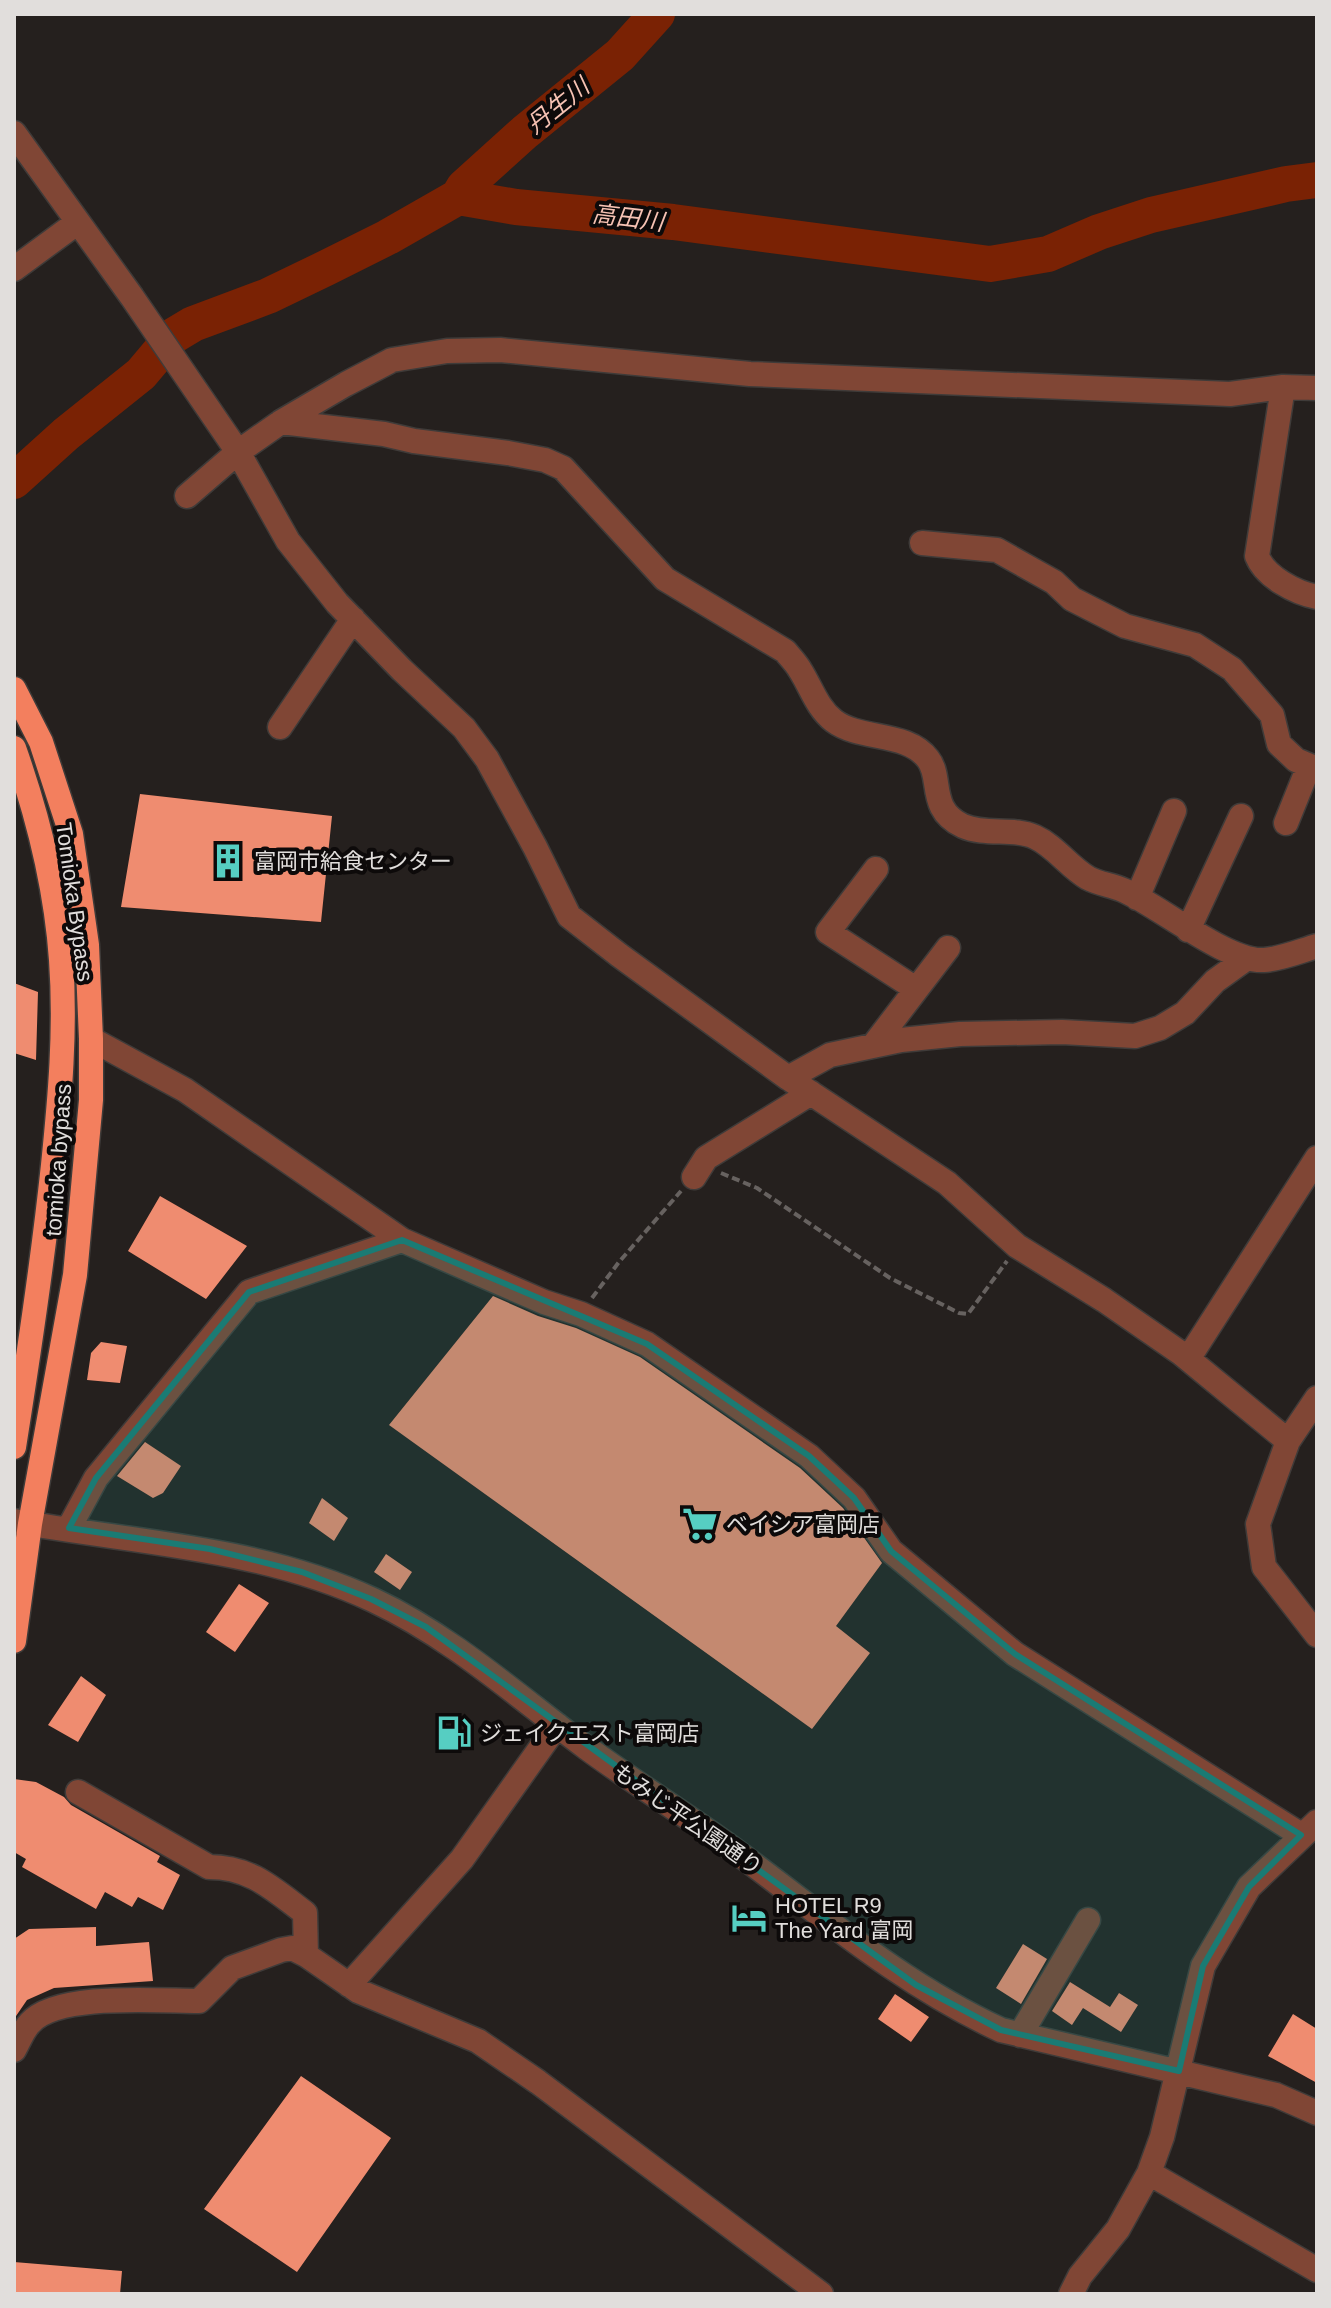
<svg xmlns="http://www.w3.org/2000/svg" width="1331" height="2308" viewBox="0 0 1331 2308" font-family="Arial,'Noto Sans JP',sans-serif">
  <rect width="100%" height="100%" fill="#25201e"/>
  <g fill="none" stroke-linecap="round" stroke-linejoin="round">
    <path stroke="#7a2204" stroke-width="36" d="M 458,197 L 464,187 L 525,132 L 620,55 L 657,14
      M 14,481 L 66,434 L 141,374 L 173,336 L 193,324 L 268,296 L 326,268 L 388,237 L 458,197 L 516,207 L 673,222 L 990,264 L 1048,254 L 1099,232 L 1151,215 L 1286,184 L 1317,180"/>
  </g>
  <path fill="#ef8c70" d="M 140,794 L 332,816 L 321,922 L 121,907 Z
    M 14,983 L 38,992 L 36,1060 L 14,1053 Z
    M 160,1196 L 247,1246 L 206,1299 L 128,1251 Z
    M 493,1296 L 538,1316 L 576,1328 L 640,1357 L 800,1468 L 843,1508 L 882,1563 L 836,1626 L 870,1653 L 812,1729 L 389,1425 Z
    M 101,1342 L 127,1346 L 120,1383 L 87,1380 L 91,1353 Z
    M 145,1442 L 181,1466 L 163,1493 L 153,1498 L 117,1476 Z
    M 322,1498 L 348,1518 L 334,1541 L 309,1523 Z
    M 386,1554 L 412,1572 L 400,1590 L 374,1572 Z
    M 239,1584 L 269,1603 L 235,1652 L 206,1632 Z
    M 81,1676 L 106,1695 L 78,1742 L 48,1725 Z
    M 14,1779 L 36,1782 L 64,1797 L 71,1805 L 160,1856 L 157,1862 L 180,1875 L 163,1910 L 138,1897 L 132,1907 L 105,1892 L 96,1909 L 22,1867 L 26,1859 L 14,1852 Z
    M 96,1927 L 96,1946 L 149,1942 L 153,1981 L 54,1988 L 27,2000 L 14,2019 L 14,1939 L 29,1929 Z
    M 1023,1944 L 1047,1959 L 1021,2004 L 996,1988 Z
    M 1070,1982 L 1110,2007 L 1119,1993 L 1138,2005 L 1121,2032 L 1083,2008 L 1072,2025 L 1052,2011 Z
    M 895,1994 L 929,2017 L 911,2042 L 878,2019 Z
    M 1293,2014 L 1317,2029 L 1317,2083 L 1268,2056 Z
    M 301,2076 L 391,2138 L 297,2272 L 204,2209 Z
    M 14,2262 L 122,2271 L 120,2294 L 14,2294 Z"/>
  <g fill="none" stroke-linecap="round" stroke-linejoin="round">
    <g stroke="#3f3b39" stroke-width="27">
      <path id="minor" d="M 14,133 L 132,297 L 238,452 L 288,541 L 337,603 L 402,670 L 464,728 L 487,759 L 535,847 L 569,916 L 619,955 L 788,1078 L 947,1183 L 1017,1246 L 1104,1300 L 1182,1354 L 1288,1441
        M 14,269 L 78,222
        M 1283,387 L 1257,556 C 1265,577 1296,593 1317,597
        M 281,422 L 384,434 L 414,441 L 508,453 L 545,460 L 563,468 L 665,579 L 785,651 C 790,657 796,663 800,670 C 811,687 817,708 834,721 C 861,741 907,731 928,759 C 943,778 927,809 963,826 C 986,836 1013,827 1035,837 C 1055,846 1069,867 1088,878 C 1099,884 1112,885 1123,890 C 1158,905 1228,963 1264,960 C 1281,959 1300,951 1317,946
        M 187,496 L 238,452 L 281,422 L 346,384 L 392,360 L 447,351 L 500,350 L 750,374 L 1230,394 L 1283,387 L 1317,388
        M 922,543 L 997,550 L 1054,582 L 1072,599 L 1125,626 L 1195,645 L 1232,669 L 1272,715 L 1279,744 L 1296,760 L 1317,769
        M 280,727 L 353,619
        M 1286,823 L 1309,766
        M 876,869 L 828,932 L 916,989
        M 1137,898 L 1174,811
        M 1188,930 L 1241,816
        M 91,1039 L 185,1090 L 402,1240 L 544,1302 L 581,1314 L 647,1344 L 809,1456 L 854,1498 L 891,1551 L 1015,1654 L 1301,1835
        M 873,1046 L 948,948
        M 788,1078 L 830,1055 L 901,1040 L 960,1034 L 1062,1032 L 1135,1036 L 1160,1028 L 1185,1013 L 1215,981 L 1247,958
        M 694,1177 L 706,1158 L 811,1093
        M 1188,1359 L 1317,1158
        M 1317,1398 L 1288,1441 L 1258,1524 L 1264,1567 L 1317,1635
        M 14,1521 C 135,1543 260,1547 373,1600 C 452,1637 517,1696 587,1748 C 632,1781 680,1811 726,1844 C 816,1910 899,1983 1001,2030 L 1276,2095 L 1317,2113
        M 69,1528 L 96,1478 L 249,1292 L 402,1240
        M 78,1792 L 209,1867 C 251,1867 273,1889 305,1913 L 306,1955
        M 349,1985 L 462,1859 L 557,1725
        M 1020,2035 L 1088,1920
        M 14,2050 C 19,2041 23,2030 30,2023 C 57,1992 159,2001 199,2001 L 232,1968 L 281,1950 L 292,1948 L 306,1955 L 358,1991 L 478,2041 L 538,2082 L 821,2294
        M 1149,2173 L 1317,2270
        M 1071,2294 L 1080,2276 L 1118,2229 L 1149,2173 L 1162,2137 L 1203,1966 L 1249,1887 L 1317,1822"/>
    </g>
    <g stroke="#3f3b39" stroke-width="27">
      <path id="highway" d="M 14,689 L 41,742 L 71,834 L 87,945 L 91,1039 L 91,1100 L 75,1275 L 30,1524 L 14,1641
        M 14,748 C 38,816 56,888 61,960 C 66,1029 60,1097 53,1165 C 43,1260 29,1353 14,1447"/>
    </g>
    <path stroke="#676260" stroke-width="4" stroke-dasharray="8 4" stroke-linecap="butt" d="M 721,1173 L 757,1188 L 890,1278 L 959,1313 L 968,1314 L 1007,1261
      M 592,1298 L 619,1262 L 681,1191"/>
    <use href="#minor" stroke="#804635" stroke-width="24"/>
    <use href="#highway" stroke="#f37f5e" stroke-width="24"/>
  </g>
  <path fill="#1a7b74" fill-opacity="0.2" stroke="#1a7b74" stroke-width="6" stroke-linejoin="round" d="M 402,1240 L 647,1344 L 809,1456 L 854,1498 L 891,1551 L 1015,1654 L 1301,1835 L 1249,1887 L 1203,1966 L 1179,2071 L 1001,2030 L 916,1985 L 426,1627 L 371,1599 L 302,1572 L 210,1549 L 69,1528 L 96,1478 L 249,1292 Z"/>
  <defs>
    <g id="building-bare" transform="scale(2.76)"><path d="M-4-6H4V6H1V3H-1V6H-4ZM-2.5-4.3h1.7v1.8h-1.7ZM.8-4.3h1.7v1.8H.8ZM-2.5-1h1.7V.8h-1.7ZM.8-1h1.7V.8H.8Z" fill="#56cec2" stroke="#0d0a0a" stroke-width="2.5" paint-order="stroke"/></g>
    <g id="supermarket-bare" transform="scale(2.76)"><path d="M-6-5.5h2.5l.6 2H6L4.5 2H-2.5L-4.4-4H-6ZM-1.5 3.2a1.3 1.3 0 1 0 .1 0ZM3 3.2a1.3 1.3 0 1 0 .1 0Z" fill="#56cec2" stroke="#0d0a0a" stroke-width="2.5" paint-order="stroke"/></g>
    <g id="fuel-bare" transform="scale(2.76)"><path d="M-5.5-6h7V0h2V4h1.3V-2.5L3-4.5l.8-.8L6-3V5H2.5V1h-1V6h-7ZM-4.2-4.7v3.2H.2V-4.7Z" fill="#56cec2" stroke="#0d0a0a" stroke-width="2.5" paint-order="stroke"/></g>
    <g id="hotel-bare" transform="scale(2.76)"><path d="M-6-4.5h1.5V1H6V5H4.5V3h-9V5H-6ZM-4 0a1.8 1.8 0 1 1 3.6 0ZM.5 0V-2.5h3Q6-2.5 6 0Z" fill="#56cec2" stroke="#0d0a0a" stroke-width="2.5" paint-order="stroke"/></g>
  </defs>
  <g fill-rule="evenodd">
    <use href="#building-bare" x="228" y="861"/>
    <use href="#supermarket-bare" x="700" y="1524"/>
    <use href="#fuel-bare" x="454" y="1733"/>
    <use href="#hotel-bare" x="749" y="1918"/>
  </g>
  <g text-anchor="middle" stroke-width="8" stroke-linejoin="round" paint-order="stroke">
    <g font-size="22" fill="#e1dedc" stroke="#0d0a0a" text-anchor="start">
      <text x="254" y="869">富岡市給食センター</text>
      <text x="726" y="1532">ベイシア富岡店</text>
      <text x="480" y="1741">ジェイクエスト富岡店</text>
      <text x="775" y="1913">HOTEL R9<tspan x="775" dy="25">The Yard 富岡</tspan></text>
    </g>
    <g font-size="22" fill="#e1dedc" stroke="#0d0a0a">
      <text transform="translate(75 902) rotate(82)" y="8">Tomioka Bypass</text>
      <text transform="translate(58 1160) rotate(-86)" y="8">tomioka bypass</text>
      <text transform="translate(688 1819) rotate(35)" y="8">もみじ平公園通り</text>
    </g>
    <g font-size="24" font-style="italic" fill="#f6c2b3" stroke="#0d0a0a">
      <text transform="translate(558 106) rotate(-39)" y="8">丹生川</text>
      <text transform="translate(628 218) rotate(7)" y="8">高田川</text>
    </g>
  </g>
  <rect width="1331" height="2308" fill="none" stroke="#e1dedc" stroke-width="32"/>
</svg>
